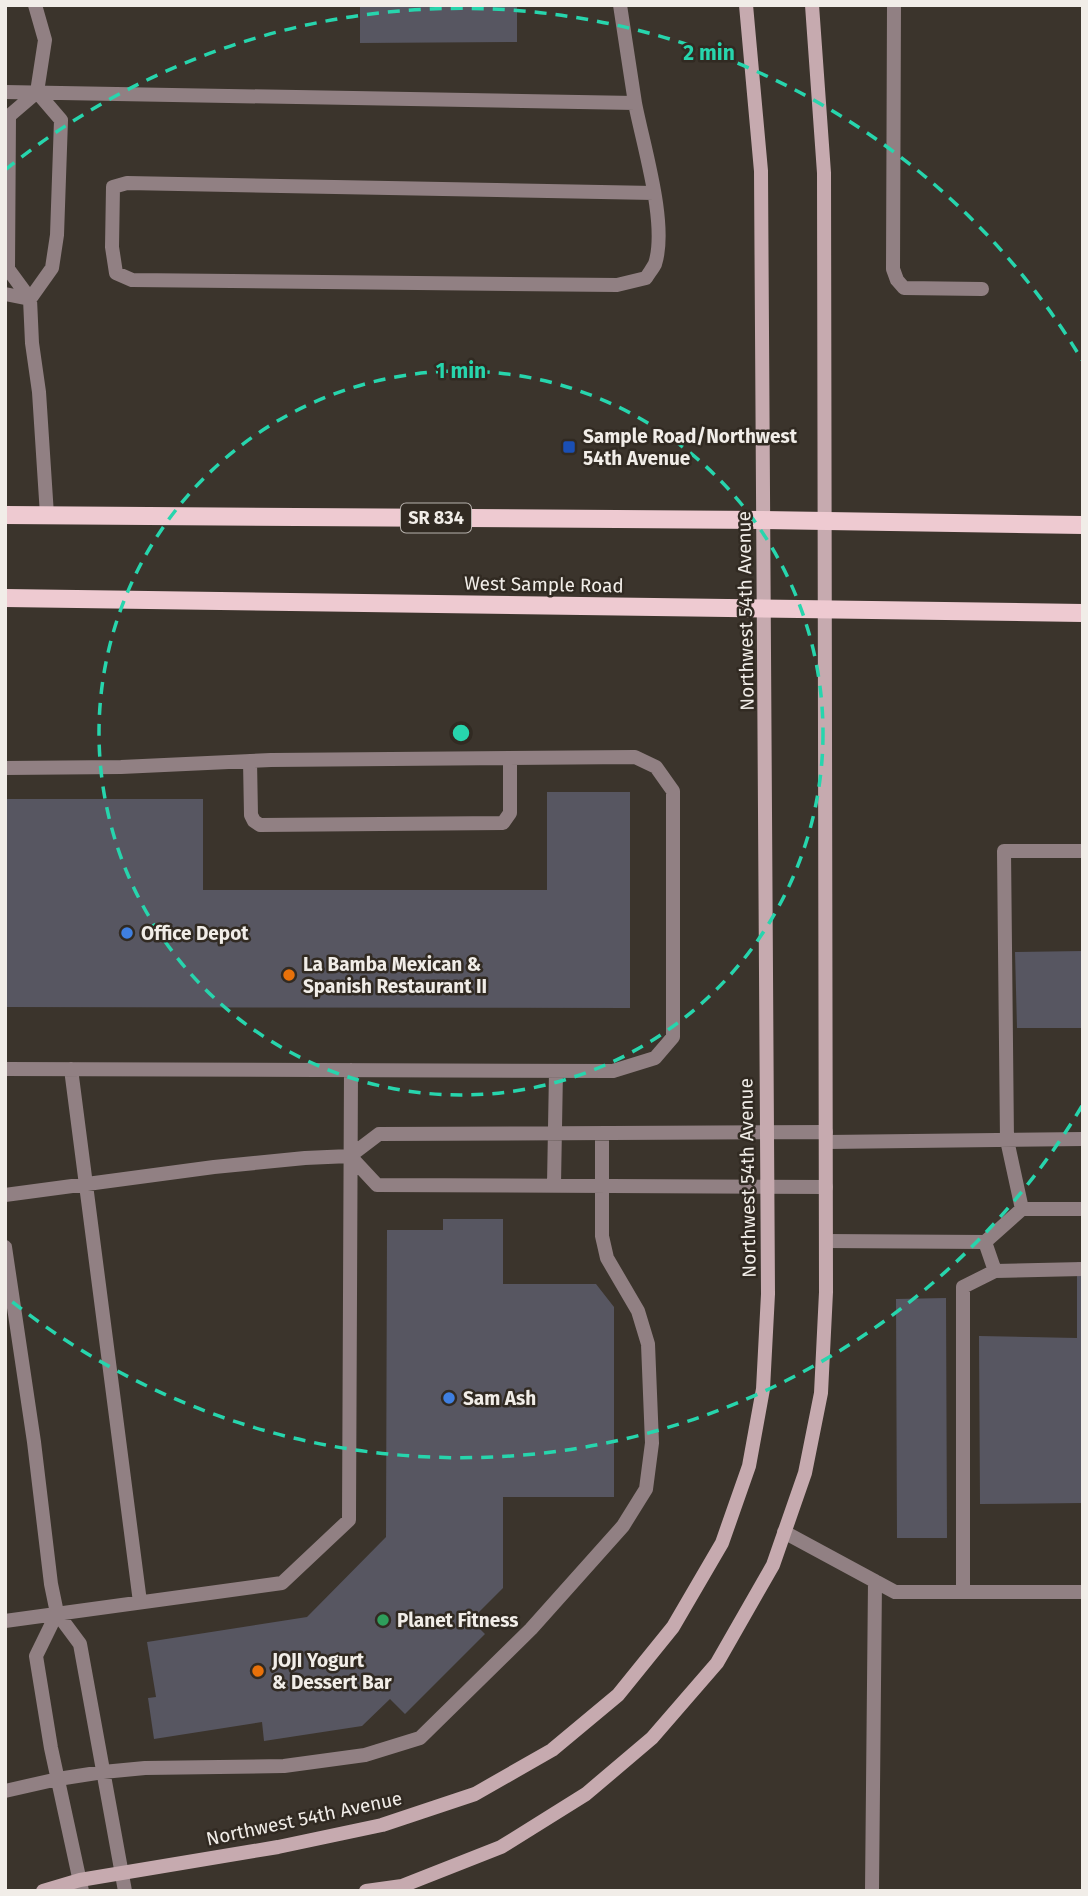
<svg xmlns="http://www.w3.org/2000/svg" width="1088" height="1896" viewBox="0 0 1088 1896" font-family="'Fira Sans',sans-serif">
  <rect width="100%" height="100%" fill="#3b342c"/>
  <path fill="#575661" d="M 360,5 L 517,5 L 517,42 L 360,43 Z
    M 547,792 L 630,792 L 630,1008 L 5,1007 L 5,799 L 203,799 L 203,890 L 547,890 Z
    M 1083,951 L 1083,1028 L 1017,1028 L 1015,952 Z
    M 443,1219 L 503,1219 L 503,1284 L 596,1284 L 614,1307 L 614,1497 L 503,1497 L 503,1588 L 471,1620 L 485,1634 L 405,1714 L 390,1699 L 362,1726 L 264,1741 L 262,1722 L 154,1739 L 148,1698 L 156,1697 L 147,1642 L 307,1617 L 386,1537 L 387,1230 L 443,1230 Z
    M 1077,1262 L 1083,1262 L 1083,1503 L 980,1504 L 979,1336 L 1077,1338 Z
    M 946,1298 L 947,1538 L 897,1538 L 896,1299 Z"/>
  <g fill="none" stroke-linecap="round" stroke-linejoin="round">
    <path stroke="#918083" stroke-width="14" d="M 35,5 L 45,40 L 37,92 L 9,116 L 8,269 L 30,299 L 52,268 L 57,235 L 61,120 L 37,92
      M 620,5 L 635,103
      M 894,5 L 893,269 L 897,280 L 904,288 L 982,289
      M 5,92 L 635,103 C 643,145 668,224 655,264 C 653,268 649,273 646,278 L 617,285 L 132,280 L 116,273 L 112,247 L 113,187 L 127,183 L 654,193
      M 5,294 L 30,299 L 32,343 L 39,392 L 47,515
      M 250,761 L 251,815 L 254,821 L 260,825 L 503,823 L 510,813 L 510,758
      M 5,768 L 121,767 L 271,760 L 635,757 L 656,767 L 673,791 L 673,1037 L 655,1058 L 613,1071 L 5,1069
      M 71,1069 L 140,1602
      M 827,1142 L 1083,1139
      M 350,1156 L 377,1185 L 826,1187
      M 554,1184 L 556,1071
      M 5,1195 L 214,1167 L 305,1158 L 350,1156 L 379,1134 L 826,1132
      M 1022,1209 L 1007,1140 L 1004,851 L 1083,851
      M 826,1241 L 985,1242 L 1022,1209 L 1083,1209
      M 985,1242 L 995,1271 L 1083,1269
      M 5,1247 L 34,1442 L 51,1584 L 57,1613 L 80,1644 L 125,1891
      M 784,1532 L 895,1592 L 1083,1592
      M 963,1592 L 963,1287 L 995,1271
      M 57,1613 L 36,1656 L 51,1748 L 82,1891
      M 5,1621 L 282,1583 L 349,1520 L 351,1070
      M 5,1791 L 58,1779 L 103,1772 L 145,1768 L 284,1766 L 365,1755 L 420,1738 L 531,1629 L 623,1526 L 646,1489 L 652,1443 L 648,1344 L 638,1311 L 607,1258 L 602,1236 L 602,1133
      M 872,1891 L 875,1581"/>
    <path stroke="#c6aaaf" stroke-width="14" d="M 43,1891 L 80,1880 L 278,1847 L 382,1825 L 475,1794 L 552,1750 L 618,1695 L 673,1627 L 722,1543 L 749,1466 L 763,1389 L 768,1294 L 761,171 L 746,5
      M 366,1891 L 402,1886 L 501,1847 L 586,1794 L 652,1738 L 717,1663 L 773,1565 L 805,1473 L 821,1393 L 826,1292 L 824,173 L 812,5"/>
    <path stroke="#eecad1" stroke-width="18" d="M 5,515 L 763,520 L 1083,525
      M 5,598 L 1083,613"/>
  </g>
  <g fill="none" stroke="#27d5ad" stroke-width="3.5" stroke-dasharray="12 9">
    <circle cx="461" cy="733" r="362"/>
    <path d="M1082 1106A724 724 0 0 1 5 1296M5 170A724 724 0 0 1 1082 360"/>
  </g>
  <rect fill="#1a4fb4" stroke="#312a22" stroke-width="2.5" x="562" y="440" width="14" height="14" rx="3.5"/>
  <g fill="#3f7fe0" stroke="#312a22" stroke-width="2.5">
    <circle cx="127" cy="933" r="7"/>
    <circle cx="449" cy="1398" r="7"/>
  </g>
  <g fill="#e8710a" stroke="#312a22" stroke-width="2.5">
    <circle cx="289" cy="975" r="7"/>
    <circle cx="258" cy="1671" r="7"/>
  </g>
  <circle fill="#2e9e5b" stroke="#312a22" stroke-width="2.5" cx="383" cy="1620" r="7"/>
  <g text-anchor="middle" stroke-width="5" stroke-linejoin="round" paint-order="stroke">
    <rect fill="#312a22" stroke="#b7b2ad" stroke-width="2" x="401" y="503.5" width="70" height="29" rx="5"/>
    <g font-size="18" font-weight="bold" fill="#f1ede8">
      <text x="436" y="524">SR 834</text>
    </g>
    <g font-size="19" font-weight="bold" fill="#f1ede8" stroke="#312a22" text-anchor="start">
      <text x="583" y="443">Sample Road/Northwest<tspan x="583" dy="22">54th Avenue</tspan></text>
      <text x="141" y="940">Office Depot</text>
      <text x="303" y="971">La Bamba Mexican &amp;<tspan x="303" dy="22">Spanish Restaurant II</tspan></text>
      <text x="463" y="1405">Sam Ash</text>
      <text x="397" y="1627">Planet Fitness</text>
      <text x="272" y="1667">JOJI Yogurt<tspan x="272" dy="22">&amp; Dessert Bar</tspan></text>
    </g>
    <g font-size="19" fill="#f1ede8" stroke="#312a22">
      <text transform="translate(544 584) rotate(1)" y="7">West Sample Road</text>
      <text transform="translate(745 611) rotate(-91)" y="7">Northwest 54th Avenue</text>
      <text transform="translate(747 1178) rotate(-91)" y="7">Northwest 54th Avenue</text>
      <text transform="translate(304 1818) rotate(-12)" y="7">Northwest 54th Avenue</text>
    </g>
  </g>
  <circle cx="461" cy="733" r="10" fill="#27d5ad" stroke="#312a22" stroke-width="3.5"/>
  <g font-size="21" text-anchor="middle" font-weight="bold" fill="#27d5ad" stroke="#312a22" stroke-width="5" stroke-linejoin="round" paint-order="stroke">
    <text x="709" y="60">2 min</text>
    <text x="461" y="378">1 min</text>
  </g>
  <rect width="1088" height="1896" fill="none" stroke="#f1ede8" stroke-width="14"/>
</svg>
